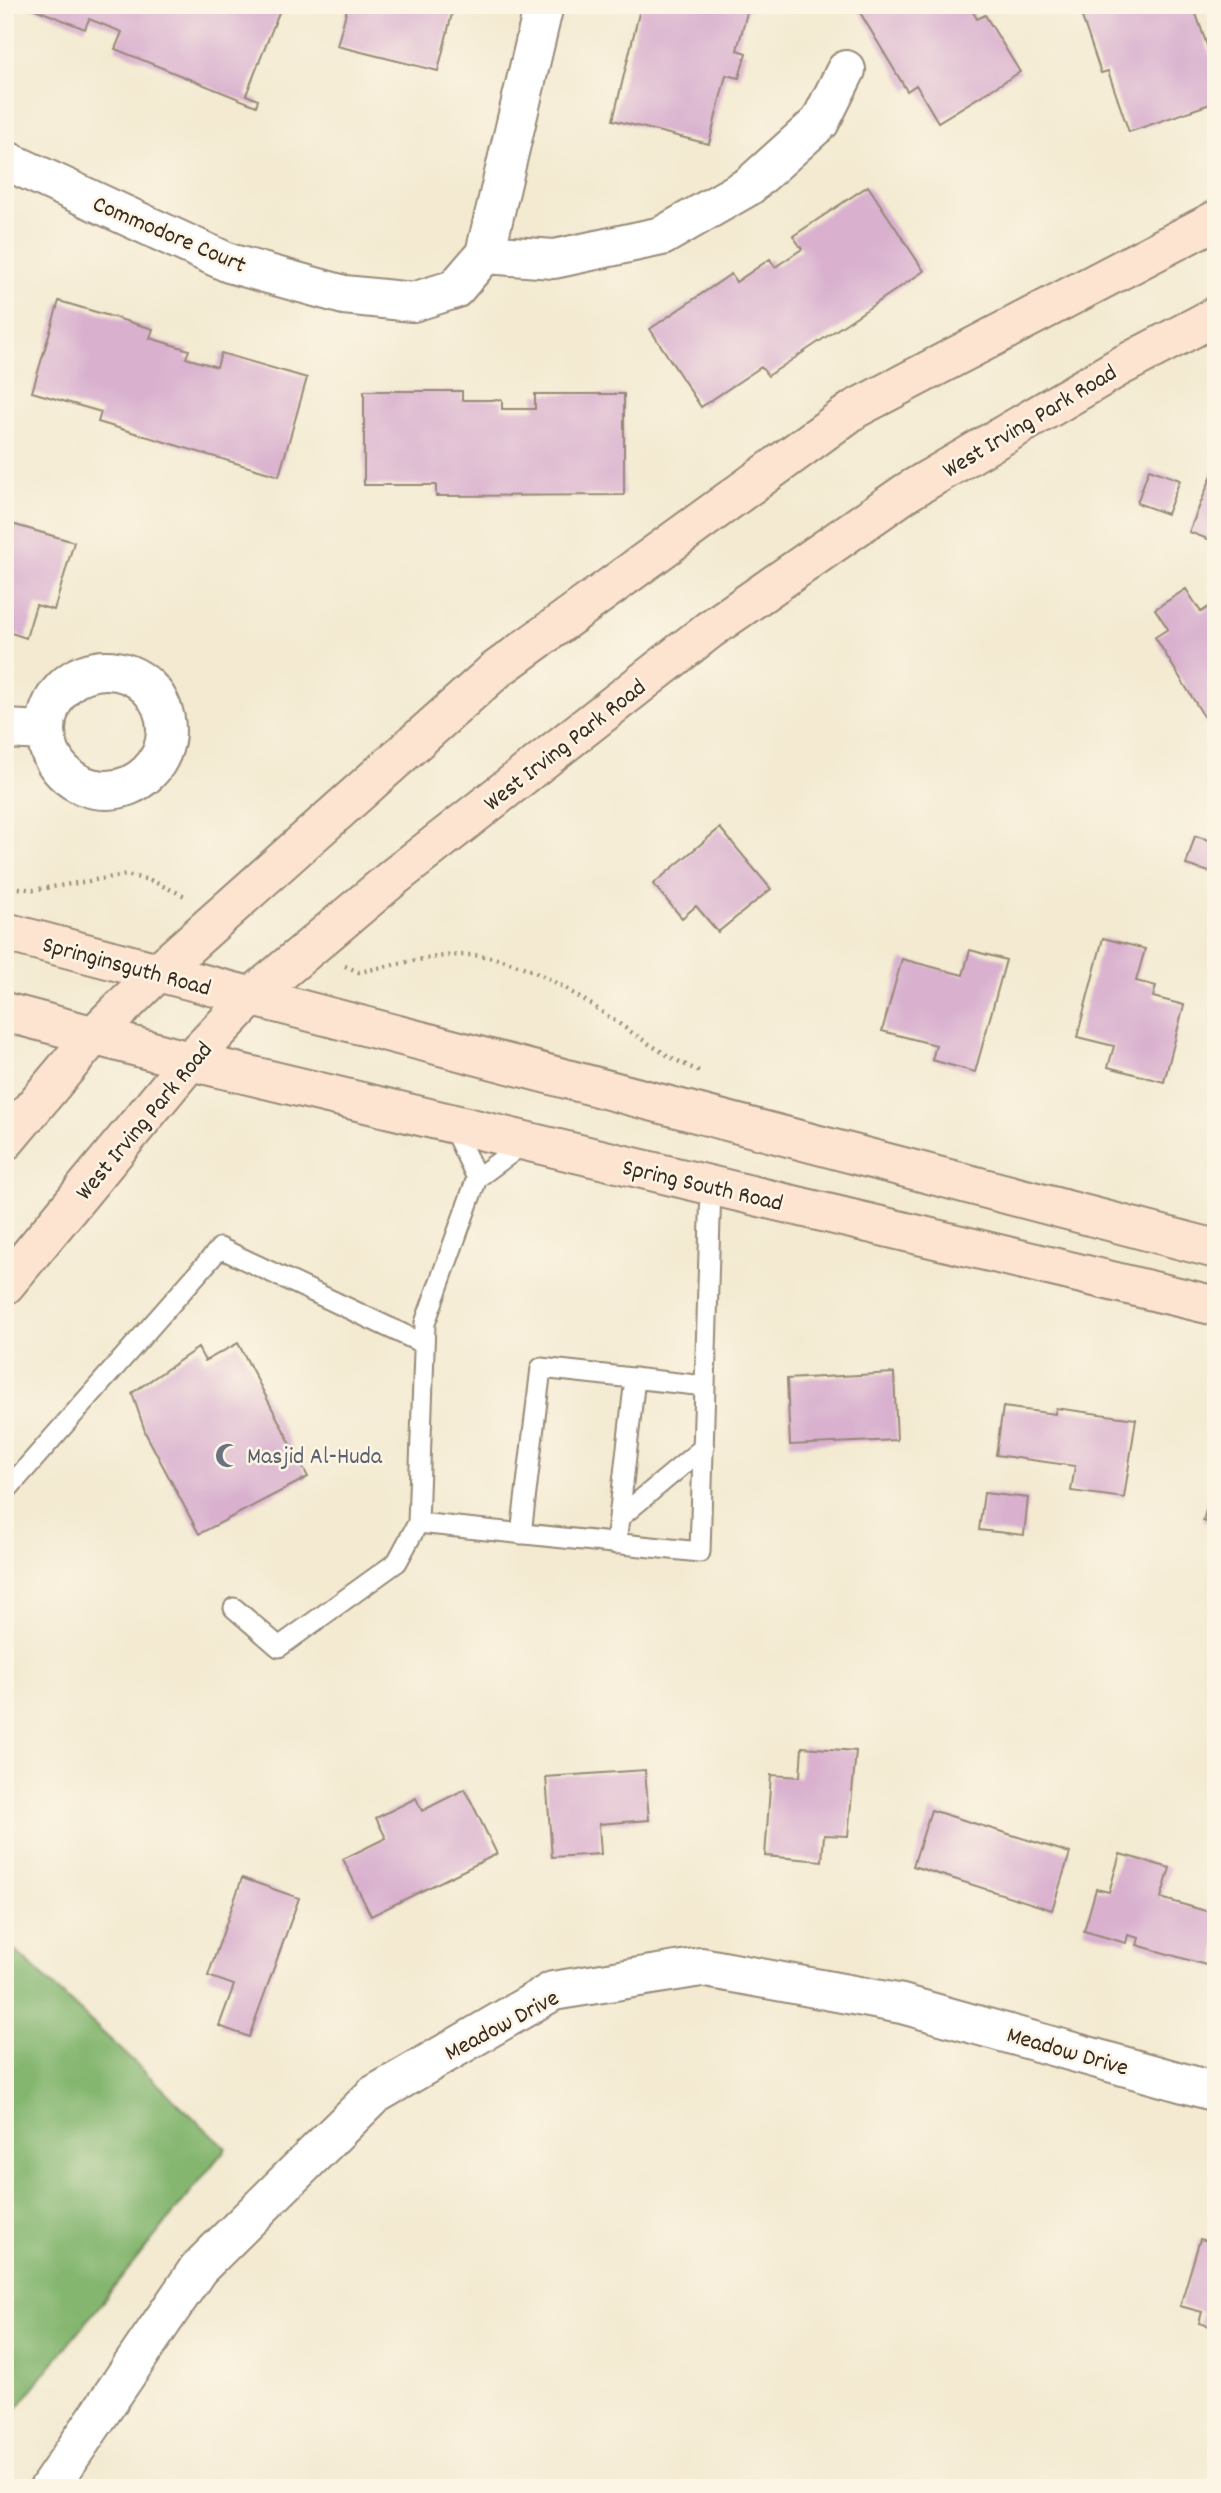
<svg xmlns="http://www.w3.org/2000/svg" width="1221" height="2493" viewBox="0 0 1221 2493" font-family="Dekko,sans-serif">
  <rect width="100%" height="100%" fill="#fcf5e5"/>
  <filter id="ink" filterUnits="userSpaceOnUse"><feTurbulence type="fractalNoise" baseFrequency=".0143" numOctaves="2"/><feDisplacementMap in="SourceGraphic" scale="14" xChannelSelector="R" yChannelSelector="G"/><feConvolveMatrix kernelMatrix="1 2 1 2 8 2 1 2 1" color-interpolation-filters="sRGB"/></filter>
  <filter id="wash" filterUnits="userSpaceOnUse"><feTurbulence type="fractalNoise" baseFrequency=".00686" numOctaves="4" result="noise"/><feDisplacementMap in="SourceGraphic" scale="28" xChannelSelector="R" yChannelSelector="G"/><feGaussianBlur stdDeviation="1.57" result="paint"/><feColorMatrix in="noise" values="0 0 0 0 0 0 0 0 0 0 0 0 0 0 0 0 0 1.4 0 .05"/><feComposite in="paint" operator="in"/></filter>
  <g filter="url(#wash)">
    <rect width="100%" height="100%" fill="#f3ead1"/>
    <path fill="#84b670" stroke="#607047" stroke-width="2" d="M5,1941L226,2148L5,2423Z"/>
    <g id="blocks">
      <path fill="#d9b1cf" d="M25,5H282L246,95L258,100L256,106L115,49L122,32L89,19L85,29Z
        M348,5H454L438,71L337,46Z
        M641,5H749L737,50L746,53L739,78L726,75L709,144L613,120Z
        M864,5H969L977,19L985,15L1020,72L938,122L916,85L907,91L858,9Z
        M1078,5H1174L1175,9L1193,5L1216,72V102L1129,132L1108,71L1101,73Z
        M868,186L924,271L768,376L761,367L701,407L650,329L731,274L736,282L770,259L775,267L802,249L793,236Z
        M59,301L153,329L150,338L189,350L186,358L217,367L221,353L307,378L279,476L98,422L101,412L32,392Z
        M364,391H462V400H502V409H535V394H624V495L436,496V485H364Z
        M1216,465V542L1189,532Z
        M1149,469L1180,480L1167,514L1137,503Z
        M5,522L74,542L54,610L36,605L26,638L5,631Z
        M1186,589L1201,612L1216,602V714L1206,720L1155,637L1168,629L1155,609Z
        M720,828L771,889L718,932L696,906L682,918L653,884Z
        M1195,836L1216,842V874L1186,865Z
        M1103,938L1145,949L1136,981L1156,986L1153,997L1184,1005L1164,1082L1108,1067L1114,1046L1077,1037Z
        M970,950L1006,960L975,1072L932,1060L936,1045L882,1031L902,959L963,975Z
        M238,1343L308,1477L199,1534L146,1434L132,1393L198,1348L205,1361Z
        M894,1373L897,1440L790,1445L787,1379Z
        M1003,1407L1055,1414L1056,1408L1136,1419L1124,1498L1071,1491L1075,1466L996,1455Z
        M1215,1478H1216V1525L1203,1521Z
        M984,1493L1028,1498L1024,1535L979,1530Z
        M802,1747L856,1751L848,1836L824,1835L822,1861L765,1856L771,1775L800,1777Z
        M645,1770L649,1820L599,1824L601,1854L552,1857L546,1777Z
        M465,1789L497,1854L371,1916L343,1859L386,1838L376,1818L416,1798L422,1811Z
        M931,1810L1070,1853L1052,1910L913,1866Z
        M1120,1854L1170,1868L1161,1898L1216,1914V1968L1137,1945L1139,1938L1128,1935L1126,1943L1084,1931L1096,1889L1109,1892Z
        M242,1878L299,1898L249,2037L219,2026L234,1985L208,1976Z
        M1200,2239L1216,2243V2328L1199,2323L1202,2312L1180,2306Z"/>
    </g>
  </g>
  <g filter="url(#ink)">
    <use href="#blocks" fill-opacity="0" stroke="#978a78" stroke-width="2"/>
    <g fill="none" stroke-linecap="round" stroke-linejoin="round">
      <defs>
        <path id="lane" d="M451,1124L477,1178
          M5,1492L220,1248L424,1344
          M619,1518L704,1447
          M418,1523L425,1323L477,1178L526,1142
          M521,1534L541,1368L705,1386
          M616,1544L635,1378
          M234,1608L279,1647L397,1562L418,1523L700,1552L711,1186"/>
        <path id="street" d="M5,160L229,263L344,295L413,302L455,289L485,254L544,5
          M485,254L554,259L662,236L749,186L820,122L846,70
          M46 730a60 60 0 1 1 120 0a60 60 0 1 1-120 0Z
          M5,729L45,731
          M49,2488L198,2269L374,2095L553,1991L701,1967L902,2004L1216,2092"/>
        <path id="secondary" d="M5,932L1216,1249
          M5,1012L190,1061L1216,1306
          M5,1141L93,1036L157,973L496,670L855,409L1216,220
          M5,1285L190,1061L250,998L394,877L709,630L907,492L1119,367L1216,316"/>
      </defs>
      <use href="#lane" stroke="#978a78" stroke-width="23"/>
      <use href="#street" stroke="#978a78" stroke-width="42"/>
      <use href="#secondary" stroke="#978a78" stroke-width="42"/>
      <path stroke="#978a78" stroke-width="4.5" stroke-dasharray="2 5" stroke-linecap="butt" d="M5,886L34,890L126,875L150,880L187,897
        M345,966L359,972C391,966 427,956 460,955C549,952 620,1038 699,1071"/>
      <use href="#lane" stroke="#fff" stroke-width="19"/>
      <use href="#street" stroke="#fff" stroke-width="38"/>
      <use href="#secondary" stroke="#fde4d1" stroke-width="38"/>
    </g>
  </g>
  <defs>
    <symbol id="mosque-bare" viewBox="-9 -9 18 18"><path d="M3.5-4.9A6 6 0 1 0 3.5 4.9A5 5 0 1 1 3.5-4.9Z" fill="#6b7280" stroke="#fcf5e5" stroke-width="2.5" paint-order="stroke"/></symbol>
  </defs>
  <g fill-rule="evenodd">
    <use href="#mosque-bare" x="210" y="1438" width="35" height="35"/>
  </g>
  <g text-anchor="middle" stroke-width="5" stroke-linejoin="round" paint-order="stroke">
    <g font-size="24" fill="#3b2a1e" stroke="#fcf5e5">
      <text transform="translate(170 233) rotate(23)" y="8">Commodore Court</text>
      <text transform="translate(1029 420) rotate(-31)" y="8">West Irving Park Road</text>
      <text transform="translate(564 744) rotate(-38)" y="8">West Irving Park Road</text>
      <text transform="translate(127 965) rotate(15)" y="8">Springinsguth Road</text>
      <text transform="translate(143 1120) rotate(-50)" y="8">West Irving Park Road</text>
      <text transform="translate(703 1184) rotate(13)" y="8">Spring South Road</text>
      <text transform="translate(501 2024) rotate(-28)" y="8">Meadow Drive</text>
      <text transform="translate(1068 2050) rotate(16)" y="8">Meadow Drive</text>
    </g>
    <g font-size="24" fill="#5b616d" stroke="#fcf5e5" text-anchor="start">
      <text x="247" y="1463">Masjid Al-Huda</text>
    </g>
  </g>
  <rect width="1221" height="2493" fill="none" stroke="#fcf5e5" stroke-width="28"/>
</svg>
